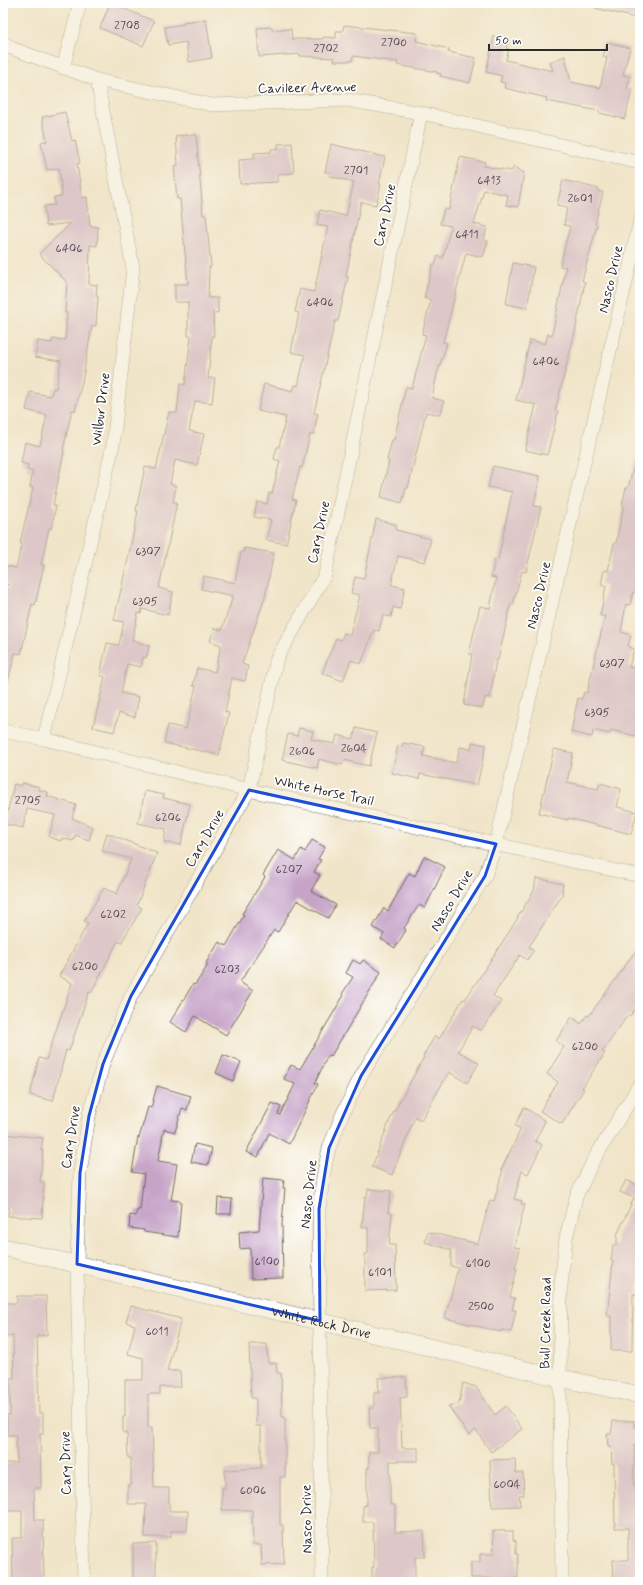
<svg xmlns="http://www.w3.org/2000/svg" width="643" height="1585" viewBox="0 0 643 1585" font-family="Mynerve,sans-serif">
  <rect width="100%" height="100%" fill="#fff"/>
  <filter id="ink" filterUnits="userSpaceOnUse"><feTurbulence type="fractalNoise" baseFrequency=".025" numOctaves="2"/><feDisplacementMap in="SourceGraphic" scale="8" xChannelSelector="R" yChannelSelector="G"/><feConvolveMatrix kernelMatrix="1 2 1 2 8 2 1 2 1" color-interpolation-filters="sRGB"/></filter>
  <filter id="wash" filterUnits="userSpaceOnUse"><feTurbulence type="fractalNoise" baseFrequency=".012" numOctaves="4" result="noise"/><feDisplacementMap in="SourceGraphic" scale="16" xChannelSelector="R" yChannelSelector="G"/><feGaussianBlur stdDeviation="0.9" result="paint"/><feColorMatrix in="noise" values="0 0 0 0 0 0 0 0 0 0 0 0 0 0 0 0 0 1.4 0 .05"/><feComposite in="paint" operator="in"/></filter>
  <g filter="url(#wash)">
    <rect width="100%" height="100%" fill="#f1e5c9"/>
    <g id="blocks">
      <path fill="#c6a3c7" d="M110,3L154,21L143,46L100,28Z
        M595,3H640V19L595,8Z
        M206,19L212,58L189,62L186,42L168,45L165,27L184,24L183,22Z
        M344,25L417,33L416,41L449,49L448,52L476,58L470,83L440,76L441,74L436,73L437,72L397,65L398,62L353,56L352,61H334L335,58L300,56V54L259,57L257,28L272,27V30L291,29L292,39H323L324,37L336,38V31H343Z
        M494,36L508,40L506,48L509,49L506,60L553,71L550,62L565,56L571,82L600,88L607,58L603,57L607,42L630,48L623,75L630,77L627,89L632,90L625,119L599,113V111L546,101L547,98L504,88L505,83L500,82L502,76L486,72Z
        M65,112L72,141L75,140L80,163L77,164L82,198L87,197L90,226L98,227L97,246L90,245L89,284L97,285L96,296H98L96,326H92L82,382L75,411L72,410L63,450L64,451L53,505L56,506L51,529L49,528L41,565H44L35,605L32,604L21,654L15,653L8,681L3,680V612L9,585L3,583V565L16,568L22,544L20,543L33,488L30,487L33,472L27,470L28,465L21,463L25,442L40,446L47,415L26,410L30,392L51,396L53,388L56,389L61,361L35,357L38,341L52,343L53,339L65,340L67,313H65L67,282L39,254L71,223L46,226L44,206L55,205L54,197L62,196L59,168L47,170L41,142L47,141L42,117Z
        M196,134L203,215H206L211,267H209L208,298H218V313L213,312L214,336H212L208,378H215L212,403L195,401L189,431L204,434L197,465L175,460L170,484L176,486L173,502H177L159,588L173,592L168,615L142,609L141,614L138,613L132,640L149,646L146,658L143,657L141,667L127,664L121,693L139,697L135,717L119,713L114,732L93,727L105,677L100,675L107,643L119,645L124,622L114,620L126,568L138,511H136L145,467L156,469L169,412L177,413L180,384L185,385L191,336H188V302H175V284H188L180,199H177L174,166L178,165L176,136Z
        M292,143L294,173L277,174V182L240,184L239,160L254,159V153L271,152V149H278V144Z
        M331,144L385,157L379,184H381L376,205L361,202L346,276L348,277L338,321H335L314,413L318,414L313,435L310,434L302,468L300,467L292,499L296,500L286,544L266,540L271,520L254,517L257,502L267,504L269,493L272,494L280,461L274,459L277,447H279L286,417L258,411L264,384L293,391L295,385L298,386L305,355L291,352L299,313L295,312L300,289L314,292L328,227L317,225L320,210L346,216L354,182L329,176L330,172H325Z
        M460,157L485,162L484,166L511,171L514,167L524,173L518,207L506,205L508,195L484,190L474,224L487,227L484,240L488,241L483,257L466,253L443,342L447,343L437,374L432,398L444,401L441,415L426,412L408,488H406L402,503L381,497L389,461L387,460L392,440H394L406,387L412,388L426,335L422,334L431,300L424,298L433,264L435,265L438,256L443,258L451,226L440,224L444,209L449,210Z
        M563,180L599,189L598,191L603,192L595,224L597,225L582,281L585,282L575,332L559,395L555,411L558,412L547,455L525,450L536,405L516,400L530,340L545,344L548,334L552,335L566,267L560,266L570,226L564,225L567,207L557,205Z
        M513,263L534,267L527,308L506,304Z
        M635,461H640V584L638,593L633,592L630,605L626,604L621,632L631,635L628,647L634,649L629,667L640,669V737L611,730L610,734L593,730L592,737L571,732L578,698L582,699L584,692L587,693L605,616H600L606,586L601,585L604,570L608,571L614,543H616L624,505H622L626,488H628Z
        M493,466L540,476L534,506L541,507L526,572L522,571L513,604L511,603L498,660H496L490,698L485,697L483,708L464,705L472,654H469L480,606L490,608L496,578L491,577L495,559L498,560L512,492L488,487Z
        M376,519L397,525L396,530L431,539L425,562L398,556L391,585L405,588L400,609L393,607L391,617L383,615L379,631L374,630L361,664L351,660L343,681L322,673L336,638L341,640L344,633L350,635L360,595L351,593L355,577L364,579Z
        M244,548L274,553L265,597L242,664L248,666L245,681L232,678L225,712L229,713L219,755L164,743L168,725L186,729L196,686H193L197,668L215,672L221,645L210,641L214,628L222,630L233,596L201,589L204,576L235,583L241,552H244Z
        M299,728L313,731L311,739L335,744L337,735L353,739L356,728L377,733L369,766L344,760L342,765L319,759L317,768L282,760L288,734L297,736Z
        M472,742L486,745L477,785L420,774L419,779L392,773L398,746L402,747L403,743L425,747L423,756L456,763L460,747L471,749Z
        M554,749L573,753L567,782L598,789L600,783L621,789L617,807L637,812L631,834L568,818V820L539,813Z
        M22,783L40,787L39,790L48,792L47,796L76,805L72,818L93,827L89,840L75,835L73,841L62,838L61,841L49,837L55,815L27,809L23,828L5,824L14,784L21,786Z
        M145,791L164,795L163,798L190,804L181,845L164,842L166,829L138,823Z
        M107,833L157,853L137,905L142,908L121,943L118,941L91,993L89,992L69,1051L66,1050L53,1101L30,1095L39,1058L46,1060L72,983L59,976L88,923L84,921L104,888L117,894L131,859L102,851Z
        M312,840L325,847L318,859L321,860L314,872L320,875L311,891L336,905L328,918L297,900L278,932L274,930L240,982L253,991L226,1035L195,1016L186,1032L170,1022L193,984L195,985L208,965L206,963L219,942L226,946L244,915L242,914L265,877L263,875L278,850L295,860L301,849L305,852Z
        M424,856L445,867L425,908L419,905L404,928L406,930L395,948L381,939L384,934L373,927L384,908L388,911L409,873L415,876Z
        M536,878L563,884L562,895L529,947L534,950L527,960L520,955L493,996L501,1001L481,1031L473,1026L458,1051L479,1063L467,1083L449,1072L421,1120L415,1117L392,1175L372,1167L391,1117L424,1057L423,1056L435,1036L439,1039L463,999L465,1000L518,918H517L534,891Z
        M640,945V1002L630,1016L628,1015L602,1052L605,1053L582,1088L584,1089L562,1124L540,1111L558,1082L547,1074L564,1047L556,1041L572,1017L581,1024L587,1015L589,1016Z
        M353,960L360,964L363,960L381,972L331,1056L328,1055L315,1083L318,1084L289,1144L269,1133L258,1157L246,1152L272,1103L281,1107L278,1114L280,1115L295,1084L284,1079L291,1065L300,1069L344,995L342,994L353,977L346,973Z
        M223,1055L241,1062L233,1081L216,1073Z
        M157,1086L191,1096L187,1110L182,1108L175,1132L164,1129L158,1161L177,1164L171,1200L181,1201L178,1237L144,1232V1230L129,1228L130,1215L136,1216L137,1210H140L144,1174L132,1172L138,1137L139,1138L148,1107L151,1108Z
        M524,1107L545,1121L535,1141L542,1145L528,1174L522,1171L514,1199L522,1201L521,1204H525L514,1247L520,1248L515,1269H517L510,1297L515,1298L512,1310H516L511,1332L501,1330V1332L445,1318L458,1268L451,1266V1250L425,1242L428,1232L478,1244L490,1200L494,1201L503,1170H501L521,1129L515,1126Z
        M3,1134L43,1138L41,1151H43L40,1182H44L42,1218L8,1216L9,1207H3Z
        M195,1144L212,1148L208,1165L191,1162Z
        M263,1178L284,1180L283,1188H285L282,1224L283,1278L251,1279L250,1248L240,1249L239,1232L259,1230Z
        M626,1180L639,1186L640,1185V1273L637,1295L633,1294L632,1351H611V1316H607L613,1262L611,1261L613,1245H617V1235L634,1198L620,1192Z
        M368,1189L391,1191L388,1212L392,1213L389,1245H395L396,1290L365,1291V1254H368V1228L362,1227L365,1197H367Z
        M218,1198L232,1199L231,1214H217Z
        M17,1296H46L47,1335L37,1336L39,1413H43V1434H40L41,1488H34L35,1520H43L44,1582H13L12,1538H22V1511H5L4,1463H17L16,1435H7V1415H10V1378H14L13,1336H3V1303H17Z
        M131,1306L181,1319L167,1371H180L181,1387H160V1394H148V1427H152L154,1488H169V1511H188L187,1531H171V1537H145L146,1504H128V1485H131V1458H128L127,1432L123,1433V1417H125V1380H143V1358L128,1354L135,1325L126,1322Z
        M249,1344H267L268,1363H276L277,1373H281L282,1417H285V1477H280V1525H283L284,1564L262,1565L261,1545H253L252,1510H222V1488H225V1470L261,1468V1426H256V1398H251Z
        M406,1377L407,1397L400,1398L402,1448H418V1461H390V1505H395V1532L424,1531L425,1557H415V1582H372V1567H374L373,1522H363V1506L367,1505V1468H369V1452H378V1428H370L369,1408H374V1393H379L378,1378Z
        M463,1383L476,1387L495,1415L506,1406L522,1429L491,1452L476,1430L469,1435L448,1406L459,1404Z
        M613,1421H634V1427H640V1445H634V1486H640V1582H614L613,1560H628V1528H615L614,1463L612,1464L611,1447H608L607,1434H611Z
        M515,1459L516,1473H523L524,1495H519L520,1506L492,1507L490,1460Z
        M493,1531H513V1540L516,1541V1554H518V1578H471V1562H480V1554H494Z
        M156,1543V1582H133V1544Z"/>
    </g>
  </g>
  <g filter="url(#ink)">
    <use href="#blocks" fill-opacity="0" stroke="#706c62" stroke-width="1"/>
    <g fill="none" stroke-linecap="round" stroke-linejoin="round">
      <defs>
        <path id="minor" d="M3,42L11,48L97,80L212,105L347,100L421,113L640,163
          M63,68L80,3
          M3,731L44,739L249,790L640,876
          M44,739L113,445L133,268L97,80
          M84,1582L77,1264L80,1173L89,1116L103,1064L131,996L249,790L277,658L325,575L421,113
          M322,1582L319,1209L323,1177L329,1148L343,1113L361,1076L485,876L496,844L640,221
          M562,1582L560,1378L561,1285L566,1238L576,1197L593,1161L640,1084"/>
        <g id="tertiary">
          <path id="s1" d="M3,1247L560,1378L640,1395"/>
        </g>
      </defs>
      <use href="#minor" stroke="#706c62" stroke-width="14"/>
      <use href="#tertiary" stroke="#706c62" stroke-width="18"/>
      <use href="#minor" stroke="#fff" stroke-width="13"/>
      <use href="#tertiary" stroke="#fff" stroke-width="17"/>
    </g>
  </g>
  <path d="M0 0H643V1585H0ZM249,790L496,844L485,876L361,1076L329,1148L319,1209L320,1321L77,1264L80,1173L89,1116L103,1064L131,996Z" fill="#f1e5c9" fill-opacity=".55" fill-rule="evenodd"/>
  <path fill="none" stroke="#1d4ed8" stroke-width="3" stroke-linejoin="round" d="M249,790L496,844L485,876L361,1076L329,1148L319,1209L320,1321L77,1264L80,1173L89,1116L103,1064L131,996Z"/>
  <g text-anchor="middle" stroke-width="3.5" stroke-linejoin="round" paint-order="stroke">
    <g font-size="12" fill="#524952">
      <text x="127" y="29">2708</text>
      <text x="394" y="46">2700</text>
      <text x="326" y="52">2702</text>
      <text x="356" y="174">2701</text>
      <text x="489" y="184">6413</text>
      <text x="580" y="202">2601</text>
      <text x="467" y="238">6411</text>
      <text x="69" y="252">6406</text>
      <text x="320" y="306">6406</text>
      <text x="546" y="365">6406</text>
      <text x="148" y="555">6307</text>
      <text x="145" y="605">6305</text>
      <text x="612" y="667">6307</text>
      <text x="597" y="716">6305</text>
      <text x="354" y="752">2604</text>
      <text x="302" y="755">2606</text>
      <text x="28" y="804">2705</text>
      <text x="168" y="821">6206</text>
      <text x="289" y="873">6207</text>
      <text x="113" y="918">6202</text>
      <text x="85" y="970">6200</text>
      <text x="227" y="973">6203</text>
      <text x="585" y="1050">6200</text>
      <text x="267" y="1265">6100</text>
      <text x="478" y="1267">6100</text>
      <text x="380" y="1276">6101</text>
      <text x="481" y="1310">2500</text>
      <text x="157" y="1335">6011</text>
      <text x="507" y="1488">6004</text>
      <text x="253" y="1494">6006</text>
    </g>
    <g font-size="14" fill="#2b2b2b" stroke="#fff">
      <text transform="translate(307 87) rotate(-1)" y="5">Cavileer Avenue</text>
      <text transform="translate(384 215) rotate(-78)" y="5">Cary Drive</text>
      <text transform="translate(610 279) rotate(-77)" y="5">Nasco Drive</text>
      <text transform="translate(100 409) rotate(-83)" y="5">Wilbur Drive</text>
      <text transform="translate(318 532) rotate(-78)" y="5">Cary Drive</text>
      <text transform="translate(538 595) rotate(-77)" y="5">Nasco Drive</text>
      <text transform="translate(324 790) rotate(12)" y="5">White Horse Trail</text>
      <text transform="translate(204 838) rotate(-60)" y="5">Cary Drive</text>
      <text transform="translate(451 900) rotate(-59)" y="5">Nasco Drive</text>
      <text transform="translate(70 1137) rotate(-81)" y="5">Cary Drive</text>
      <text transform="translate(308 1194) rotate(-84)" y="5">Nasco Drive</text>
      <text dy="5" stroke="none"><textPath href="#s1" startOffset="327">White Rock Drive</textPath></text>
      <text transform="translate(545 1323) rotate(-89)" y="5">Bull Creek Road</text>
      <text transform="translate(65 1463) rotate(-91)" y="5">Cary Drive</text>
      <text transform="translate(306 1519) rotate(-91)" y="5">Nasco Drive</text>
    </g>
  </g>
  <rect width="643" height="1585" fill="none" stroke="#fff" stroke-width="16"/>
  <path d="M489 44v6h118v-6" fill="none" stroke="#2b2b2b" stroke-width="2"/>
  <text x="495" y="44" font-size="12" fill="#2b2b2b" stroke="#ffffff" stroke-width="3" paint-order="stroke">50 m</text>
</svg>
